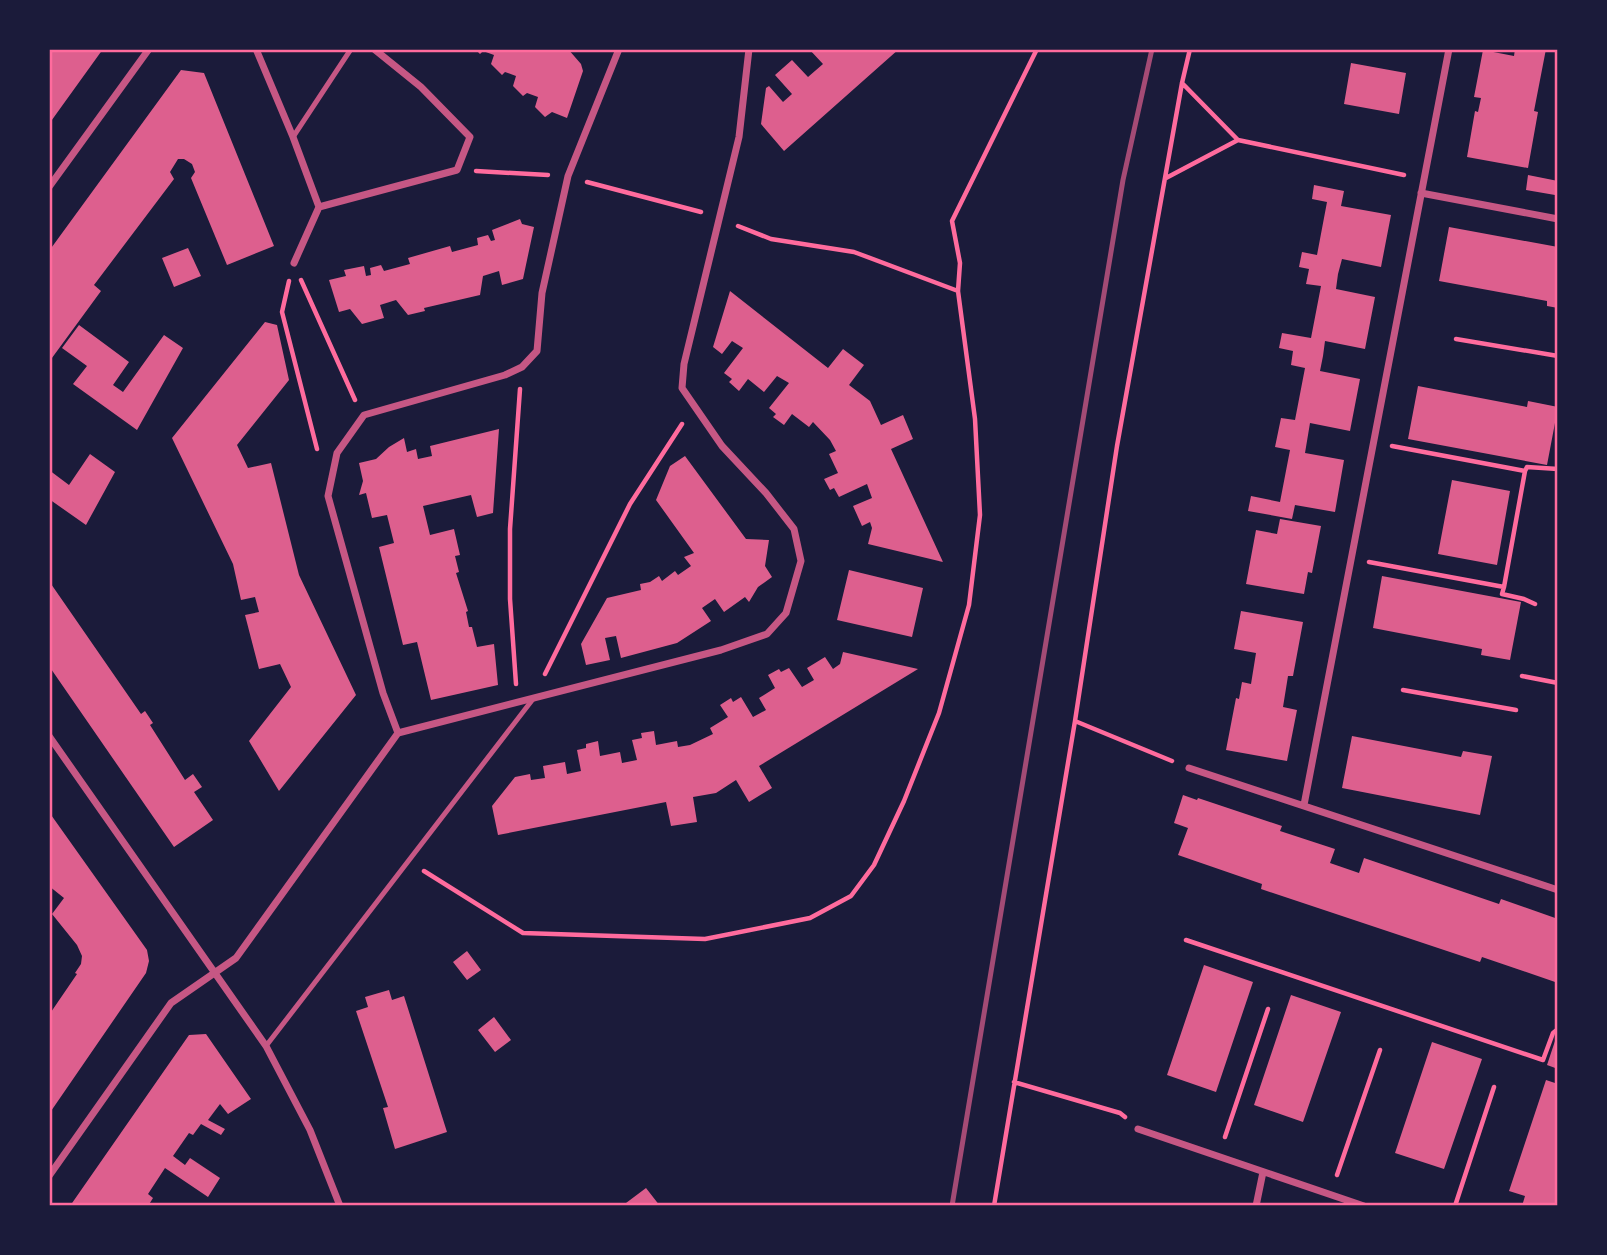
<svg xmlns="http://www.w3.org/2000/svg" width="1607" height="1255" viewBox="0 0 1607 1255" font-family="'Work Sans',sans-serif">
  <rect width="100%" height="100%" fill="#1b1b3a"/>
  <path fill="#dd5f8e" d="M49,49H103L49,124Z
    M475,49H563L565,52L568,49L581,64L583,71L567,118L552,112L545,117L535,107L538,97L527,93L523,96L513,86L516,76L505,72L502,75L491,64L494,55L483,51L480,54Z
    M809,49H899L784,151L761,124L766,88L769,86L783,102L792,94L775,75L792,60L808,77L823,64Z
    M1515,49H1546L1534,111L1538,112L1528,168L1467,157L1475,111L1478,112L1481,98L1474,97L1483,50L1514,56Z
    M1351,63L1406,73L1399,114L1344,104Z
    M181,70L204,73L274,246L227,265L191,178L195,172L192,164L184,159H178L170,172L174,179L94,285L101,291L49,362V251Z
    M1528,175L1558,181L1555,195L1526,190Z
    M1314,185L1344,191L1341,206L1391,215L1381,267L1342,259L1338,274L1336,289L1375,297L1365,349L1325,341L1323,356L1320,371L1360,379L1350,431L1310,423L1305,453L1344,460L1335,512L1295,505L1292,519L1248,511L1251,496L1280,502L1290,450L1275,447L1281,418L1295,420L1305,368L1291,365L1293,351L1279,348L1282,333L1311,338L1321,286L1306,284L1309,269L1299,267L1302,252L1317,255L1327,202L1312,199Z
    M520,219L522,224L534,227L523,279L502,285L499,271L483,276L480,295L424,308L425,311L408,315L396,300L380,305L384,318L362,324L350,309L339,312L329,280L346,276L344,270L364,266L366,276L371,275L370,268L381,265L384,271L410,264L408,258L450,246L452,252L478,245L477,238L488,235L491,241L495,240L492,230Z
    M1449,227L1558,247V308L1547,306V301L1439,281Z
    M188,248L201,276L174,287L162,258Z
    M730,291L828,368L843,349L864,365L849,385L870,401L881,425L903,415L913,439L891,449L943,562L868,544L872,528L870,522L862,526L853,506L872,498L867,484L839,497L834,488L830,490L824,479L838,473L829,454L836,451L830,440L813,422L809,427L792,414L784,425L773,417L776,414L769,408L789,383L777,376L764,392L748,379L739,391L729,382L732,379L724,373L743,348L732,341L722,354L713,347Z
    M265,322L277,325L289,380L237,445L248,468L271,463L299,575L356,695L279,791L249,741L291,687L280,664L259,669L245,615L259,612L255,597L241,600L233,564L172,438Z
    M79,325L129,362L113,385L123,392L164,335L183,348L137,430L73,384L87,366L62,348Z
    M1418,386L1527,407L1528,401L1558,407L1547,465L1408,439Z
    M499,429L493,513L477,517L471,495L423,506L430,535L454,529L460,555L455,556L459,572L456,573L468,611L466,612L469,627H472L477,647L494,644L498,685L431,700L417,642L403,645L379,547L394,543L387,515L372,518L366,493L359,495L363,481L359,463L376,459L389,447L404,438L407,452L416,449L418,459L432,456L430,446Z
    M90,454L115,472L86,525L49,499V470L69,485Z
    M685,456L746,539L769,540L765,566L772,577L758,587L749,602L745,597L724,612L715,599L702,608L711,621L677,643L621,658L616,636L605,638L610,660L586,665L581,644L607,598L641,590L640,584L650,582L659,576L662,581L675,571L678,575L691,566L684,557L694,553L656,500L670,466Z
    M1452,480L1510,491L1497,565L1438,554Z
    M1280,519L1321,526L1312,573L1308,572L1304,594L1246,584L1256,530L1277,534Z
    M849,570L923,588L912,637L837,620Z
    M1382,576L1521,602L1510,660L1481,655L1482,649L1373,628Z
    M49,581L141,714L145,711L153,723L150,725L185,780L193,774L202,787L194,792L213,820L174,847L49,666Z
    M1241,611L1303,622L1293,676H1288L1283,707L1297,710L1287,761L1226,750L1236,698L1239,699L1242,682L1251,684L1256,653L1234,649Z
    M843,652L918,669L759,766L772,788L749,802L736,780L716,793L693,797L697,822L671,826L666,802L498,835L492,806L515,777L530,774L531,780L545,778L543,766L565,762L567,774L581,771L577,750L586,748V744L598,741L600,756L620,752L622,763L637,760L632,740L642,738L641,733L654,731L656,745L677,741L678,747L690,745L713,734L710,728L728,717L720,705L731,698L733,702L741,697L753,717L766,710L759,698L775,688L768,675L779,669L781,672L789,668L802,687L814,680L807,668L825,657L833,669L840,664Z
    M1352,736L1461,757L1463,751L1492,756L1480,815L1342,788Z
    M1183,795L1197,800L1198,798L1282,826L1280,831L1335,849L1330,863L1359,873L1364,858L1499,904L1501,899L1558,919V983L1482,957L1480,962L1261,889L1262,884L1178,855L1188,828L1174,823Z
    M49,812L147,950L149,961L146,973L49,1114V1015L77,974L75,973L81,964L82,956L77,945L52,914L64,898L49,886Z
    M467,951L481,970L467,980L453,962Z
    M1204,965L1253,982L1216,1092L1167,1075Z
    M389,990L392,1000L404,996L447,1132L395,1149L383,1108L388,1107L356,1011L368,1007L365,997Z
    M1291,995L1341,1012L1303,1122L1254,1105Z
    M494,1017L511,1040L495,1052L478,1030Z
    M1558,1032V1069L1547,1065Z
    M206,1034L251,1099L228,1114L220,1104L208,1120L225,1129L221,1135L201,1124L193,1135L189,1133L173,1156L185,1165L190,1158L220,1178L208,1197L165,1168L148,1194L153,1198L148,1206H70L189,1035Z
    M1432,1042L1482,1059L1444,1169L1395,1153Z
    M1546,1080L1558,1084V1206H1522L1525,1196L1509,1191Z
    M646,1188L660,1206H622Z"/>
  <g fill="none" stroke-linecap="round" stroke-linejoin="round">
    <path stroke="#ff6b9d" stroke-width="4.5" d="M1238,140L1404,175
      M476,171L548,175
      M1166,178L1238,140L1182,83
      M587,182L701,212
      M738,226L771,239L854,252L958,291
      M301,280L355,400
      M289,281L282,312L317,449
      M1456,339L1558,356
      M1392,446L1525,471L1527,467L1558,469
      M1369,562L1504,587L1502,594L1524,599L1535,604
      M1504,587L1525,471
      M545,674L630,504L682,424
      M1522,676L1558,683
      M516,684L510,599V529L520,389
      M1403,690L1516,710
      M1075,721L1172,761
      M424,871L523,933L705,939L810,918L851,896L874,865L904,801L939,713L969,605L980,515L975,419L958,291L960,263L952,221L1037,49
      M1186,940L1543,1060L1553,1033L1558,1029
      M1014,1082L1120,1113L1125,1117
      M1225,1137L1268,1009
      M1337,1175L1380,1050
      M994,1206L1075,721L1117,446L1182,83L1190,49
      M1455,1206L1494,1087"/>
    <path stroke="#c65784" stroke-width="5" d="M293,137L351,49
      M266,1046L533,699"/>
    <path stroke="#c65784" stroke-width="7" d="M256,49L293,137L319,207L294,263
      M49,187L149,49
      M1421,193L1558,219
      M319,207L457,170L470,137L421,87L374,49
      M398,733L383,693L328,496L337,453L364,415L505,375L522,367L537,351L542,293L568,176L619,49
      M49,736L266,1046L310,1130L340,1206
      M1189,768L1558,890
      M1304,805L1449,49
      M1138,1129L1364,1206
      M49,1176L171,1003L236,958L398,733L721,650L767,634L786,613L801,561L794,529L766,493L722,446L682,388L684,364L739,137L749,49
      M1256,1206L1263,1172"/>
    <path stroke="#a44b75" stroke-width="5" d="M952,1206L1123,180L1152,49"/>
  </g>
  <rect width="1607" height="1255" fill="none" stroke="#1b1b3a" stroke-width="102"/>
  <rect x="51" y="51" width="1505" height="1153" fill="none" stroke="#ff6b9d" stroke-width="2.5"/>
</svg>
